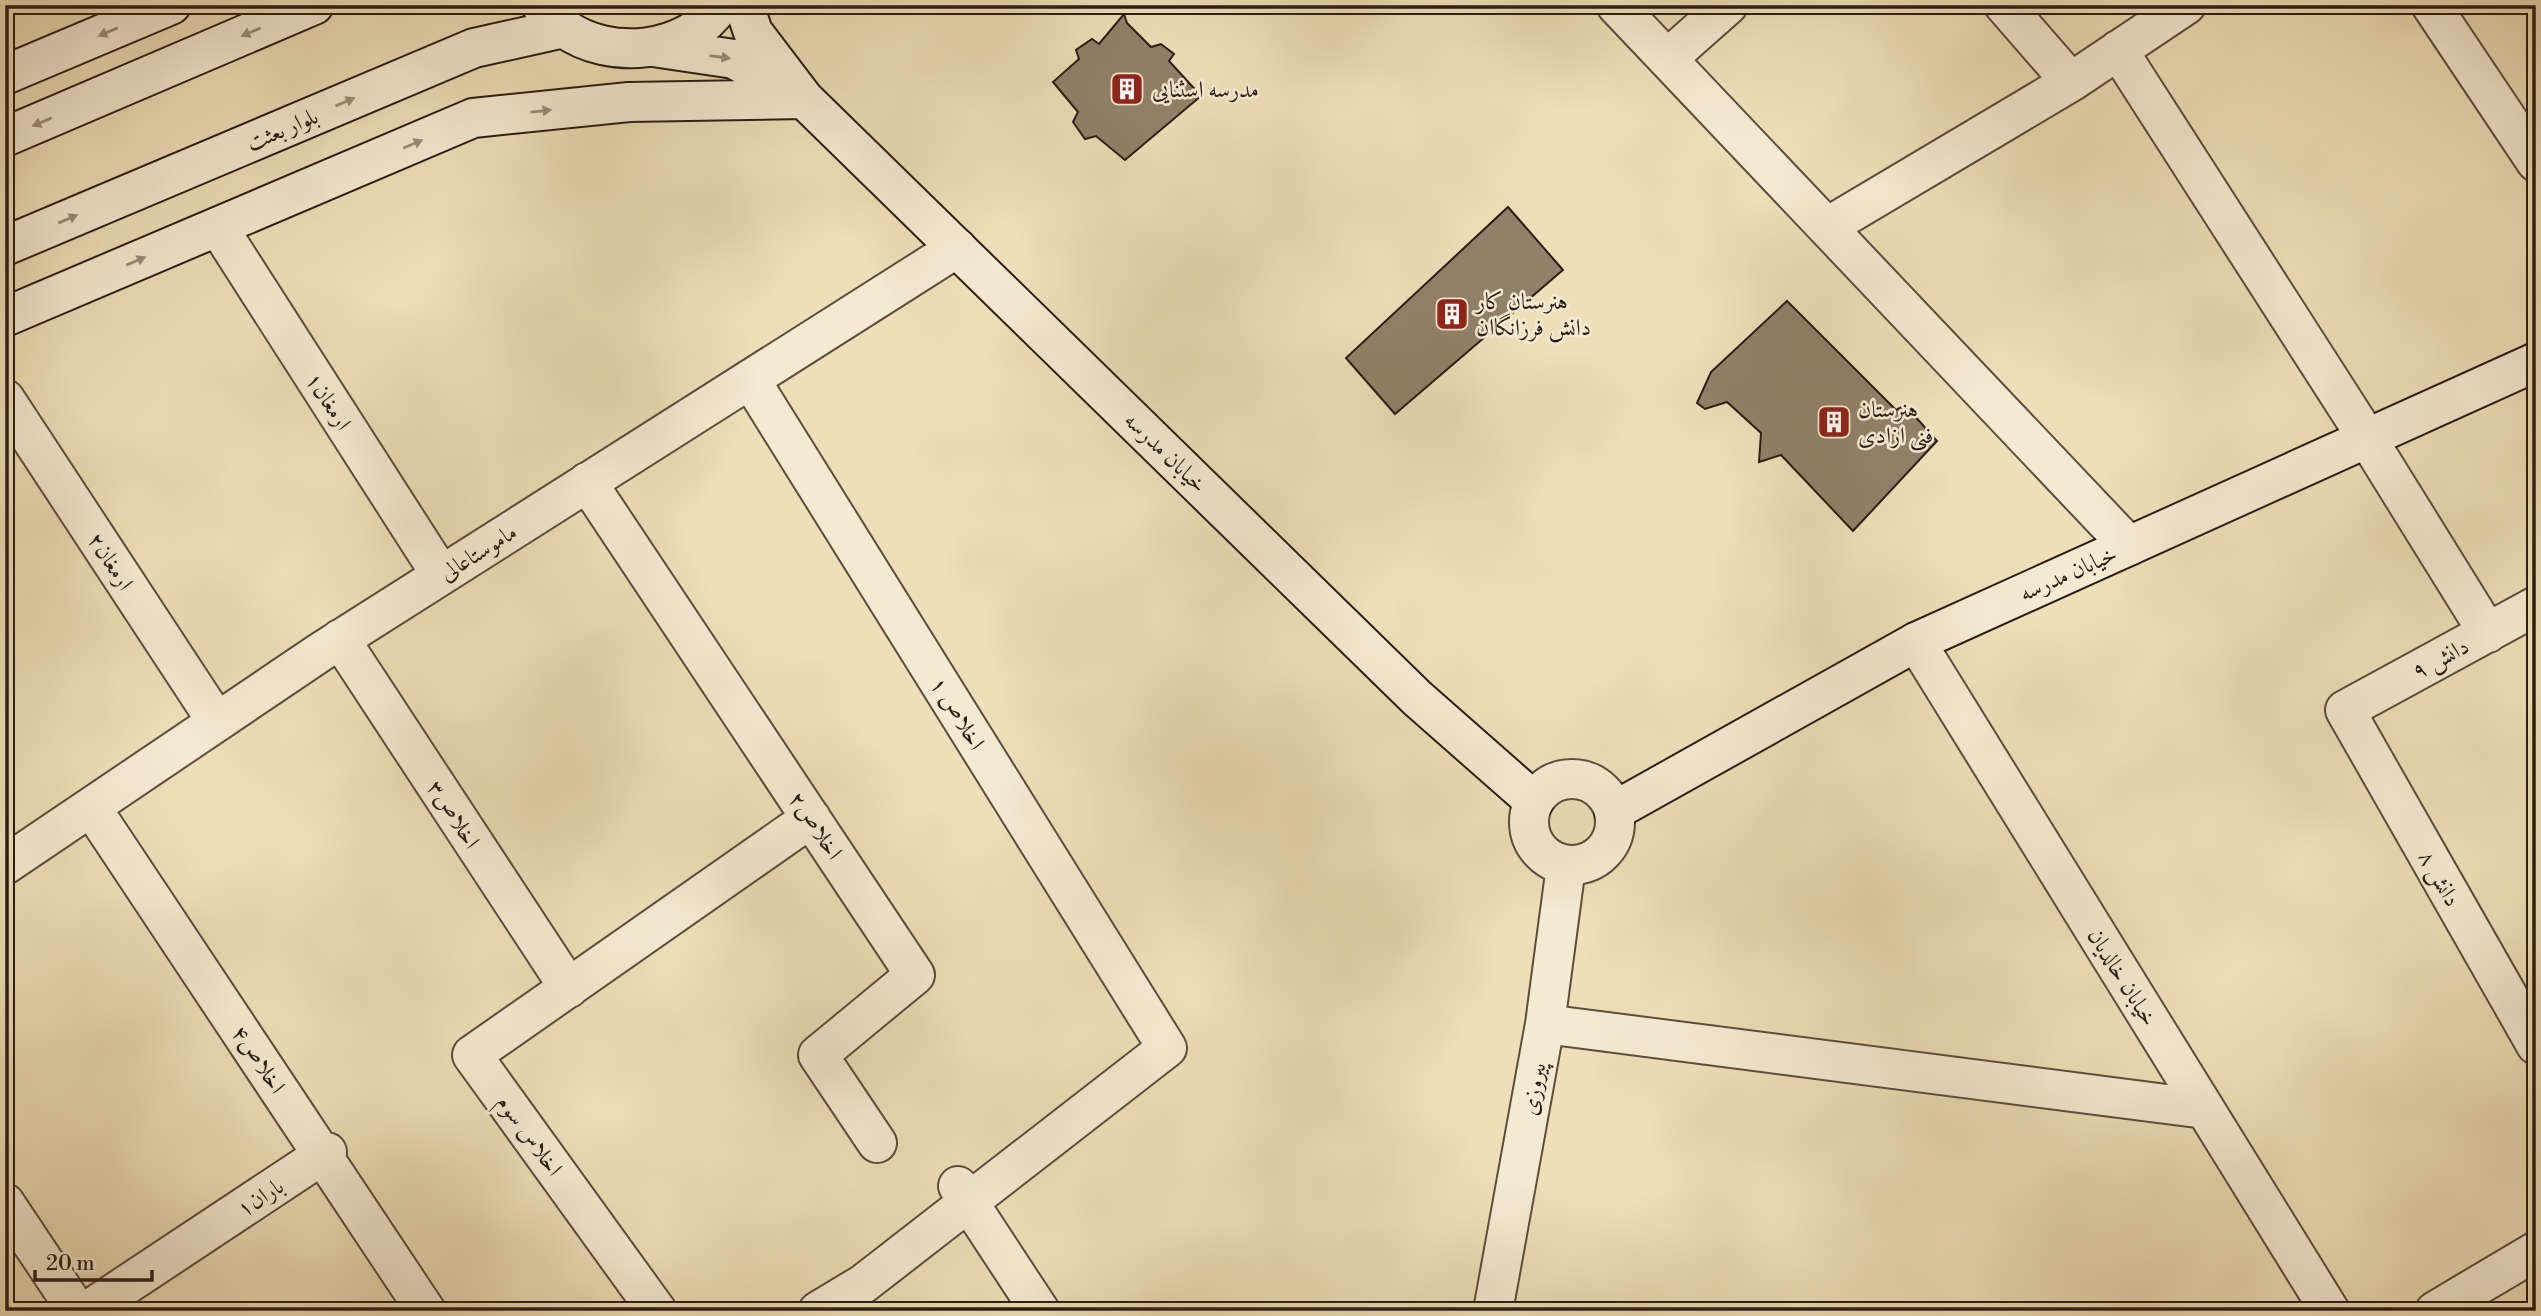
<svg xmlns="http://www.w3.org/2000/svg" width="2541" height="1316" viewBox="0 0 2541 1316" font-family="'Libre Bodoni',Amiri,serif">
  <rect width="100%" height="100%" fill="#eedfb8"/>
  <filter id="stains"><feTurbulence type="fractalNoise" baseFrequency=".00286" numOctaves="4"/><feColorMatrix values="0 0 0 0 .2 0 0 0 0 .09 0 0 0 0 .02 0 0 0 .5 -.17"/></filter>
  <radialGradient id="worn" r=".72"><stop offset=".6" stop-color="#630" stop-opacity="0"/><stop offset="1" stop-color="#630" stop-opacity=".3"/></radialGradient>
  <path fill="#918169" stroke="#2c1c14" stroke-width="2" d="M1124,14L1127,23L1151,47L1161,44L1174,54L1169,61L1201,96L1125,160L1096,136L1085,139L1073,122L1078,112L1053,82L1079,59L1076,50L1092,39L1099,44Z
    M1508,207L1563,270L1395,414L1346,358Z
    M1787,301L1896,410L1905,405L1937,441L1853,531L1781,455L1759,462L1761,433L1727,402L1705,409L1697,403L1711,372Z"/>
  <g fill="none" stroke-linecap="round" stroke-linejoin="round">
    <defs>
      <path id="street" d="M1616,5L2129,546
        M2004,5L2071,82
        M2431,5L2536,162
        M2118,50L2367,438L2488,633
        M1667,59L1728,5
        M218,227L441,575
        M1827,227L2071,82L2186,5
        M750,379L1167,1048L863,1284L818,1311
        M5,399L217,722
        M587,482L915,975L818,1055L877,1143
        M2536,606L2345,710L2536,1045
        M340,639L569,988
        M1916,642L2330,1311
        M1529 822a43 43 0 1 1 86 0a43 43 0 1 1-86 0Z
        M91,807L426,1311
        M5,865L322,651L957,248
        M1545,1024L2205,1109
        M958,1186L1040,1311
        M5,1203L77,1311
        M87,1311L327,1152
        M657,1311L472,1055L811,818
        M1493,1311L1545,1024L1566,866
        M2435,1311L2536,1251"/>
      <path id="secondary" d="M541,5C548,13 556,22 564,28C609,61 688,54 720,5
        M653,47L734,59L804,99L753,32L744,5
        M5,75L171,5
        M5,137L314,5
        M5,246L474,48L564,28
        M5,317L473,118L629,102L804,99L1417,698L1534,801
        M1614,811L1916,642L2536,362"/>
    </defs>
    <use href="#street" stroke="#5c4d3d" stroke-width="42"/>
    <use href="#secondary" stroke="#2c1c14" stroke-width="42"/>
    <use href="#street" stroke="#f4ead1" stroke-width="38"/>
    <use href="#secondary" stroke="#f4ead1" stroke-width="38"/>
  </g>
  <defs><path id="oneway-solid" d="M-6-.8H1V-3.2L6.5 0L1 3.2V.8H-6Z" transform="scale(1.75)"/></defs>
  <g fill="#9a8d7c">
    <use href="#oneway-solid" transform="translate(108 32) rotate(157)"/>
    <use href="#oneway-solid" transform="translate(251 32) rotate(157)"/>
    <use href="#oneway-solid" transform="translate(720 57) rotate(8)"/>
    <use href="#oneway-solid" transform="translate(345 102) rotate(-23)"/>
    <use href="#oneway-solid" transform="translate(541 111) rotate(-6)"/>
    <use href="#oneway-solid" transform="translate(42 122) rotate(157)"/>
    <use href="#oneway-solid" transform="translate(413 144) rotate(-23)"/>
    <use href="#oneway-solid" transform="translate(68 219) rotate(-23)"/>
    <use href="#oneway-solid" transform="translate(136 261) rotate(-23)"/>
  </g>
  <defs>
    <symbol id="building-square" viewBox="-11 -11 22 22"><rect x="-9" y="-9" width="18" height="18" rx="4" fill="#8f2418" stroke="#f4ead1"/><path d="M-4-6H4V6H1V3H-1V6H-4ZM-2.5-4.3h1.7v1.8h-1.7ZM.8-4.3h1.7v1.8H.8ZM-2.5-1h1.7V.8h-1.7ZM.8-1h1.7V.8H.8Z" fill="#fff"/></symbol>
  </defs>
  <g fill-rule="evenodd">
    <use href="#building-square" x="1108" y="70" width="38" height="38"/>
    <use href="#building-square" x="1433" y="295" width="38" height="38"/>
    <use href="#building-square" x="1815" y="403" width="38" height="38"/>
  </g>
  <g text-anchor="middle" stroke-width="5" stroke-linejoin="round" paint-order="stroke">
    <g font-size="23" fill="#2c1c14" stroke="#f4ead1" text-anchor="start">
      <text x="1152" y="97">مدرسه اسثنایی</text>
      <text x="1476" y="309">هنرستان کار<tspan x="1476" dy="26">دانش فرزانگاان</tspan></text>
      <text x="1858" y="417">هنرستان<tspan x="1858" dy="26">فنی ازادی</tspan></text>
    </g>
    <g font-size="23" fill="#2c1c14" stroke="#f4ead1">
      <text transform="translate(282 129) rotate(-23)" y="8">بلوار بعثت</text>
      <text transform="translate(329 401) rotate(57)" y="8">ارمغان۱</text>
      <text transform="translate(1166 452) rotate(44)" y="8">خیابان مدرسه</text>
      <text transform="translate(478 552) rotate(-32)" y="8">ماموستاعالی</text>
      <text transform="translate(111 561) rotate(57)" y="8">ارمغان۲</text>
      <text transform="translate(2068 573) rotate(-24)" y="8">خیابان مدرسه</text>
      <text transform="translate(2440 658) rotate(-28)" y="8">دانش ۹</text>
      <text transform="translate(958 713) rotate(58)" y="8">اخلاص ۱</text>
      <text transform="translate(454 814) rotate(57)" y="8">اخلاص۳</text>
      <text transform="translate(816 825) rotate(56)" y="8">اخلاص۲</text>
      <text transform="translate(2440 878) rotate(60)" y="8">دانش ۸</text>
      <text transform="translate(2123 977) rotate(58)" y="8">خیابان خالدیان</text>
      <text transform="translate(259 1059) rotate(56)" y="8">اخلاص۴</text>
      <text transform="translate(1533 1089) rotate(-80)" y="8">پیروزی</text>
      <text transform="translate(530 1135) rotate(54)" y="8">اخلاس سوم</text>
      <text transform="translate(260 1197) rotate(-33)" y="8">باران۱</text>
    </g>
  </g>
  <rect width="2541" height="1316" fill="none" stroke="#eedfb8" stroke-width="28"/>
  <rect x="7" y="7" width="2527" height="1302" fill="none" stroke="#2c1c14" stroke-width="3.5"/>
  <rect x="14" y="14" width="2513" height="1288" fill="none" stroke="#2c1c14" stroke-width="2"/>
  <path d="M35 1270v10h117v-10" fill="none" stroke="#2c1c14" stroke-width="3.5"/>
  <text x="46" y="1270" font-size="21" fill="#2c1c14" stroke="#f4ead1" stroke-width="5" paint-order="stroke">20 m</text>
  <rect width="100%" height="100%" filter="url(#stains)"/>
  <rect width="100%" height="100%" fill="url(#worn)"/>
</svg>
